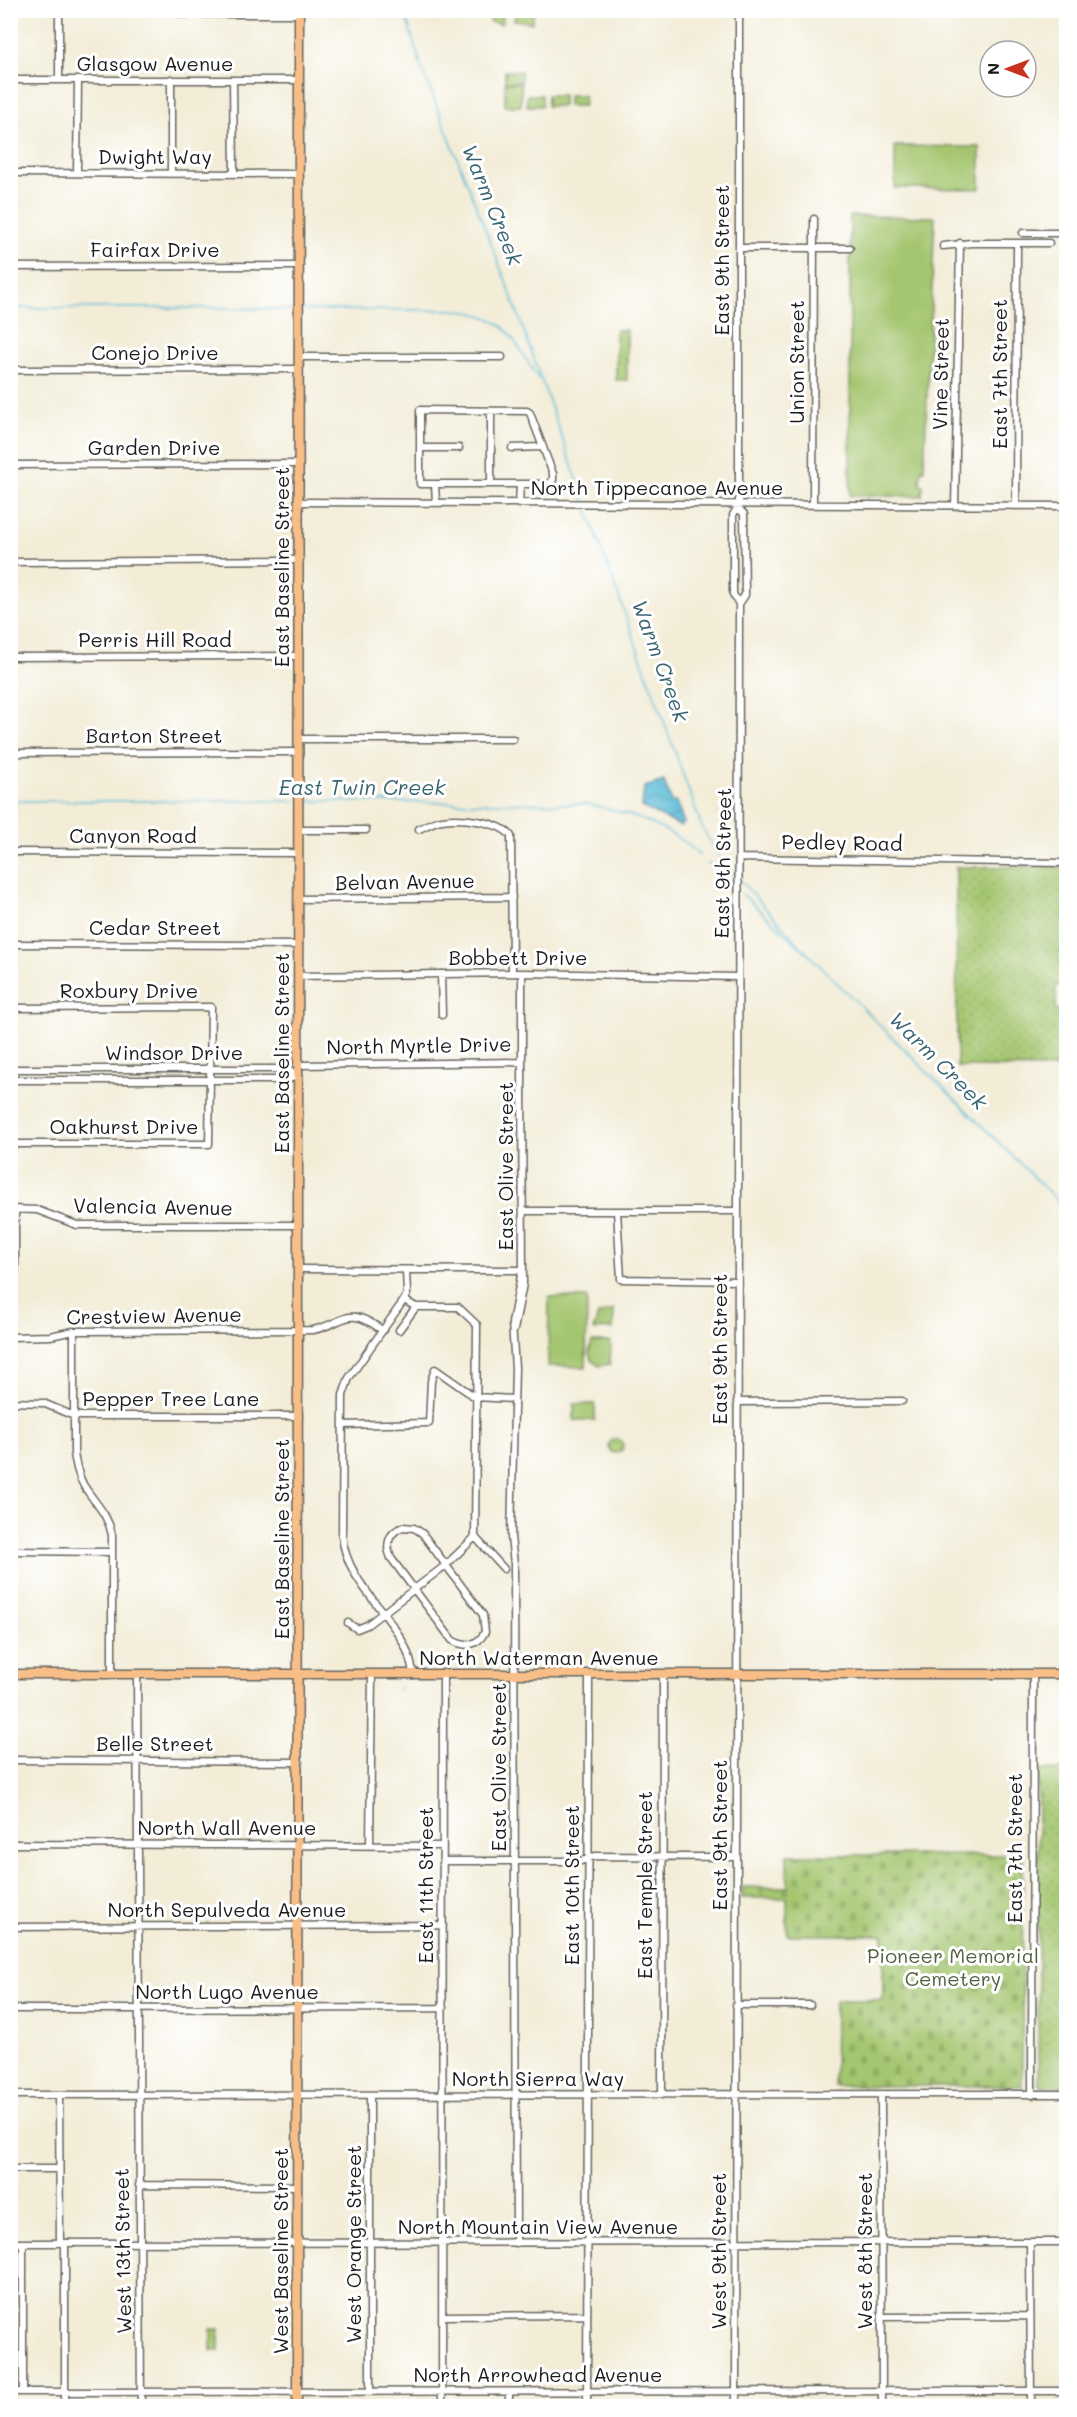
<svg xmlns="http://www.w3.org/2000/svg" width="1077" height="2417" viewBox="0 0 1077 2417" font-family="Mali,sans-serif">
  <defs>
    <pattern id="cemetery-stones" width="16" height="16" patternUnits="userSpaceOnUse" patternTransform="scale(1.5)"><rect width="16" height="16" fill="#a4c66f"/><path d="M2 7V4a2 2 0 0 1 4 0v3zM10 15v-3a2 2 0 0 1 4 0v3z" fill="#8daa60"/></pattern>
    <pattern id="park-dots" width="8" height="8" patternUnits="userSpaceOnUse" patternTransform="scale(1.5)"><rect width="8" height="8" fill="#a4c66f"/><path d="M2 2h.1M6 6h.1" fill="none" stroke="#8daa60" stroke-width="1.8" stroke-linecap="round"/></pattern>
    <pattern id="water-waves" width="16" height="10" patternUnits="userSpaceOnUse" patternTransform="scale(1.5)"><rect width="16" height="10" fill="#57b9d6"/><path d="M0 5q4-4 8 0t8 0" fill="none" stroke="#4b9eb7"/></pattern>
  </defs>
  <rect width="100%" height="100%" fill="#fff"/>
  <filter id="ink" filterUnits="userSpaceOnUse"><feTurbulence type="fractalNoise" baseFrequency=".0167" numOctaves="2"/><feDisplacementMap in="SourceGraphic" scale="12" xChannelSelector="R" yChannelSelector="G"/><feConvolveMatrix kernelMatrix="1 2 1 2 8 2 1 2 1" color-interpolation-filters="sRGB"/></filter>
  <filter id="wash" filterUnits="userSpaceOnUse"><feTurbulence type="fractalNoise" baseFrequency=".008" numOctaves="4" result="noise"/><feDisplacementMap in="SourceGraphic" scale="24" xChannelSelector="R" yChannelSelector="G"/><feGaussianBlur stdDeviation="1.35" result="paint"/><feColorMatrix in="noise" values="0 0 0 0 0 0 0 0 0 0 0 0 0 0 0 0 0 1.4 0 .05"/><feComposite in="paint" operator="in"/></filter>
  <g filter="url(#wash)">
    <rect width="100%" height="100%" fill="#f3edd8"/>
    <path fill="#a4c66f" stroke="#607146" stroke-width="1.5" d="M493,11H504L501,24L490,22Z
      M516,11L534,13L532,23L514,20Z
      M505,71H521V82H505Z
      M505,83H521V106H505Z
      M527,95H542V106H527Z
      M547,95H563V106H547Z
      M568,95H584V106H568Z
      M895,146L980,147V189L895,188Z
      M850,216L935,217L924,470H921L920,485H923L922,496H850Z
      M616,330H627V380H616Z
      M549,1297L587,1298L586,1367L548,1366Z
      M614,1310L613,1329L593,1330L598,1315Z
      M592,1342H611L610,1364L599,1366L591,1360L589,1352Z
      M574,1404H595V1420H574Z"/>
    <path fill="url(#cemetery-stones)" stroke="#607146" stroke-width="1.5" d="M787,1855H1023L1022,2086H834L835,2000H883V1935H787V1898H742V1887H788Z"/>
    <path fill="url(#park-dots)" stroke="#607146" stroke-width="1.5" d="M1066,866V985H1056V1010L1066,1011V1068L957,1067L956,867Z
      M609 1446a7 7 0 1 1 14 0a7 7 0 1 1-14 0Z
      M1038,1770H1066V2086H1042L1038,2082Z
      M211,2329H219V2351H211Z"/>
    <path fill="url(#water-waves)" stroke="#3a6a79" stroke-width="1.5" d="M664,781L672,803L676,802L684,823L680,826L642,807L644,787Z"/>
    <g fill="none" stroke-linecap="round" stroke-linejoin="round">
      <path stroke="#57b9d6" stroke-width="1.5" d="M404,10L421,66L510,292L585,502
        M10,308H227L294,310
        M302,310H455C512,316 511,340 539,379
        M586,506L702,827L719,857L736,875
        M10,801H295
        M302,801L586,804C628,812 669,826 700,855
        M708,863L736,889
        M741,881L806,952L1066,1209
        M742,894L800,947
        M399,1689L401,1687"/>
    </g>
  </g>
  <g filter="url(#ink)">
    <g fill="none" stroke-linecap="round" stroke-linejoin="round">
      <defs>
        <path id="minor" d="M182,14H299
          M171,79V173
          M10,80H299
          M59,80V10
          M233,80L234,174
          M10,173L299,174
          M77,173L78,80
          M1023,233H1066
          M943,246L971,243H1049
          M739,248H850
          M10,267L299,266
          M299,357H502
          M10,370L299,369
          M420,410L527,411L530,413L553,474V480L548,484H420Z
          M491,411V483
          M420,448H459
          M512,448L543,447
          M10,465L299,464
          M435,484L436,503
          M299,502L1066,506
          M519,504L520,484
          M813,505L814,219
          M955,506L960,243
          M1016,506L1017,243
          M739,509L744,514L745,595L739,604
          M10,562L300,560
          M10,657L299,656
          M299,739H513
          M10,753L299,752
          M419,829C426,826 434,821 442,820C459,817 500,821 511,836L512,973
          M299,830H366
          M10,852L299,853
          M740,858L1066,863
          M298,899L512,897
          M10,944L299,945
          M441,974L442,1015
          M299,976L522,973L738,977
          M10,1008L211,1007L209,1144H10
          M299,1065L522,1062V973
          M10,1069H285L299,1075
          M10,1080H287L299,1075
          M10,1209L37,1210L77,1225H299
          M523,1211H737
          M617,1211L621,1279L737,1281
          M298,1269L522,1270
          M406,1270L407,1294L404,1300L349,1378L343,1395L342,1535C347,1592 409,1621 413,1675
          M10,1274H15V1209
          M404,1300L416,1307H458L477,1325L475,1537L504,1569
          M399,1330L416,1307
          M514,1330L523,1284L522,1062
          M74,1331V1454C76,1465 78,1476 84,1486C95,1503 108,1514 112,1535V1675
          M10,1337L50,1336L74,1331L313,1330C346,1323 346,1304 382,1330
          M10,1402L43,1403L74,1416H299
          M737,1402L902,1401
          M343,1425L429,1423L431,1381L435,1369L475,1397L513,1399
          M403,1527L414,1528L422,1533L483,1615L485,1632C477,1646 465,1648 452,1640L391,1558C385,1544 389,1532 403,1527Z
          M10,1551L112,1552
          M348,1623L357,1629L367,1625L446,1565L475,1537
          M137,1675L141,2406
          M10,1760L299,1762
          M10,1844L443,1846
          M370,1845L372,1675
          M443,1861H581L595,1856L736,1857
          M10,1927L443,1925
          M736,2005H810
          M10,2009L443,2008
          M10,2095L1066,2094
          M59,2095L60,2243
          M370,2095V2392
          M662,2095L663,1675
          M881,2095L882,2406
          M1032,2095L1033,1674
          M10,2169H59
          M139,2185L297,2186
          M10,2243L1066,2242
          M23,2243V2392
          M65,2243V2406
          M516,2243L514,1564L511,1537L515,1368L512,1323L522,1270
          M1030,2243L1031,2406
          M442,2316L587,2315
          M882,2317L1030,2316
          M10,2392L1066,2391
          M509,2392V2406
          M442,2406L443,1675
          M587,2406L589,1675
          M736,2406L739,604L733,594V515L739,505V10"/>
        <path id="major" d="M10,1674H1066
          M297,2406L299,10"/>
      </defs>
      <use href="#minor" stroke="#67655e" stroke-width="9"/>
      <use href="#major" stroke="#67655e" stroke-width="11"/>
      <use href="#minor" stroke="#fff" stroke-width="6"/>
      <use href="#major" stroke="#f7be88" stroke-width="8"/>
    </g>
  </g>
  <g text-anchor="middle" stroke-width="6" stroke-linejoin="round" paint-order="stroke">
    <g font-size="20" fill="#1c1c1c" stroke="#fff">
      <text x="155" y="71">Glasgow Avenue</text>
      <text x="155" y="164">Dwight Way</text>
      <text x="155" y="257">Fairfax Drive</text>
      <text transform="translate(722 260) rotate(-90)" y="7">East 9th Street</text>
      <text x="155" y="360">Conejo Drive</text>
      <text transform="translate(797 362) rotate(-90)" y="7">Union Street</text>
      <text transform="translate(941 374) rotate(-89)" y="7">Vine Street</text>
      <text transform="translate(1000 374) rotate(-90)" y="7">East 7th Street</text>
      <text x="154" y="455">Garden Drive</text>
      <text x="657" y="495">North Tippecanoe Avenue</text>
      <text transform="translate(282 567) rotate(-90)" y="7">East Baseline Street</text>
      <text x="155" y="647">Perris Hill Road</text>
      <text x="154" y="743">Barton Street</text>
      <text x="133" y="843">Canyon Road</text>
      <text transform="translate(842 843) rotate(1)" y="7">Pedley Road</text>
      <text transform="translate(723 863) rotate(-89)" y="7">East 9th Street</text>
      <text transform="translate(405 882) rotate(-1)" y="7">Belvan Avenue</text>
      <text x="155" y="935">Cedar Street</text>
      <text x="518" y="965">Bobbett Drive</text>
      <text x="129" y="998">Roxbury Drive</text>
      <text transform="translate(419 1046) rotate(-1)" y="7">North Myrtle Drive</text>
      <text x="174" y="1060">Windsor Drive</text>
      <text transform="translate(282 1053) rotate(-90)" y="7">East Baseline Street</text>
      <text x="124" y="1134">Oakhurst Drive</text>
      <text transform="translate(506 1166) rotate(-90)" y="7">East Olive Street</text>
      <text transform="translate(153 1207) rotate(1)" y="7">Valencia Avenue</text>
      <text transform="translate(154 1316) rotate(-1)" y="7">Crestview Avenue</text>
      <text transform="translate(720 1349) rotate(-90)" y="7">East 9th Street</text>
      <text x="171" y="1406">Pepper Tree Lane</text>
      <text transform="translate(282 1539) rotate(-90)" y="7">East Baseline Street</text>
      <text x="539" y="1665">North Waterman Avenue</text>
      <text x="155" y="1751">Belle Street</text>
      <text transform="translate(499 1767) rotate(-90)" y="7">East Olive Street</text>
      <text x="227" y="1835">North Wall Avenue</text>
      <text transform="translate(720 1835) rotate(-90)" y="7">East 9th Street</text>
      <text transform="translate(1015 1848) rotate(-90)" y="7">East 7th Street</text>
      <text transform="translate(426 1885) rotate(-90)" y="7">East 11th Street</text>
      <text transform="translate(572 1885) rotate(-90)" y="7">East 10th Street</text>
      <text transform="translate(645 1885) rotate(-90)" y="7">East Temple Street</text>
      <text x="227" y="1917">North Sepulveda Avenue</text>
      <text x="227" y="1999">North Lugo Avenue</text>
      <text x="538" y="2086">North Sierra Way</text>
      <text x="538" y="2234">North Mountain View Avenue</text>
      <text transform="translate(354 2244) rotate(-90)" y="7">West Orange Street</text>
      <text transform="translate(123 2251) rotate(-91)" y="7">West 13th Street</text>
      <text transform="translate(281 2251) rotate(-90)" y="7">West Baseline Street</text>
      <text transform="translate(719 2251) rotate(-90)" y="7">West 9th Street</text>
      <text transform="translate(865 2251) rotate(-90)" y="7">West 8th Street</text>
      <text x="538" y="2382">North Arrowhead Avenue</text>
    </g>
    <g font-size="20" fill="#52603d" stroke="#fff">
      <text x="953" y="1963">Pioneer Memorial<tspan x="953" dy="23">Cemetery</tspan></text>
    </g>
    <g font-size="21" font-style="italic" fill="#376370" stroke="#fff">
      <text transform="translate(492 205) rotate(68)" y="7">Warm Creek</text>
      <text transform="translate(660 661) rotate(70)" y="7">Warm Creek</text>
      <text x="362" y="795">East Twin Creek</text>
      <text transform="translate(938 1061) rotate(45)" y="7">Warm Creek</text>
    </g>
  </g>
  <rect width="1077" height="2417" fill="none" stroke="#fff" stroke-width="36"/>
  <g transform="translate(1008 69) rotate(270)"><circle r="28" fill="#ffffff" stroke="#a4a4a4" stroke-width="1.5"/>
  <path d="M0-4.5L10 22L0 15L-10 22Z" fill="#c8321e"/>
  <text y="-9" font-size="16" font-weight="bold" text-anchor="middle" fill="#1c1c1c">N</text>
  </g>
</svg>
